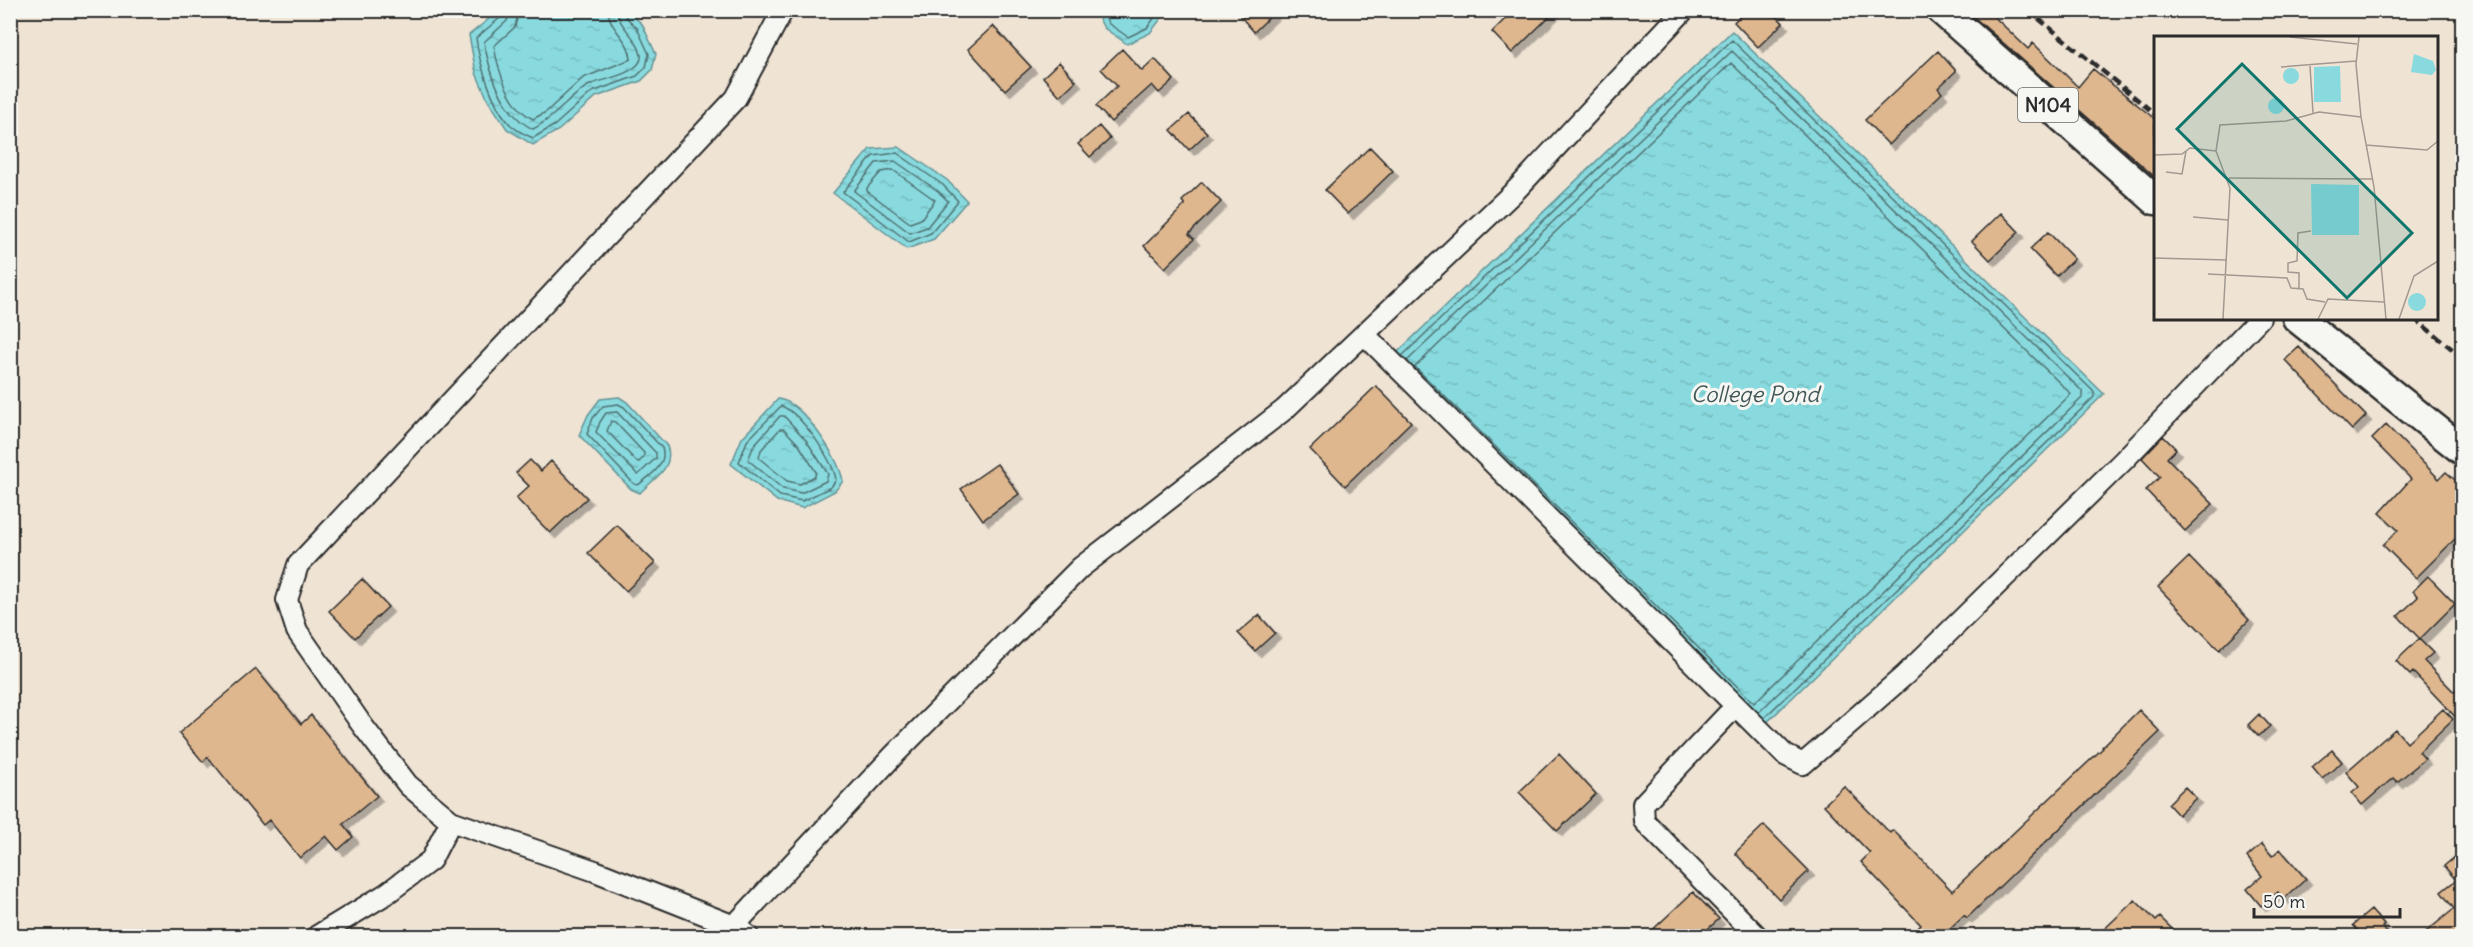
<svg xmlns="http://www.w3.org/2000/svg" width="2473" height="947" viewBox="0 0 2473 947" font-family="Delius,sans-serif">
  <defs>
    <pattern id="water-ripples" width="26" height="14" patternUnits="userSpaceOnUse" patternTransform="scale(1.5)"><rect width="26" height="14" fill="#88dade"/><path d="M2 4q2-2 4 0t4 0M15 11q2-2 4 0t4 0" fill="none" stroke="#76bbbf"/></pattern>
    <filter id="shadow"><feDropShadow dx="5.5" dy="5.5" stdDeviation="0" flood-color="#0004"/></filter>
  </defs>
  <rect width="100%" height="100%" fill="#efe3d4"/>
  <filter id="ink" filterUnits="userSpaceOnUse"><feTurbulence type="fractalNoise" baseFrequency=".0167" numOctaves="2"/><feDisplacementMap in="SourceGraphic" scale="12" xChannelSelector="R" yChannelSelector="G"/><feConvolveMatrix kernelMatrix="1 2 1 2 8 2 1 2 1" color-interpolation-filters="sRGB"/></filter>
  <g filter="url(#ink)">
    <path fill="url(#water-ripples)" stroke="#639496" stroke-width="1.5" d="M500,10L628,11L642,24L656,54L652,70L641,81L596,97L559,130L533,145L507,129L488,100L476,73L469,35Z
      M1095,11H1167L1150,33L1127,44L1104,28Z
      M1732,31L2104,394L1754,735L1382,367Z
      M899,147L947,180L967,201L934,239L907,249L833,193L870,149Z
      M619,397L627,402L667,446C675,468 654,478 640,493L631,489L579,435L588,415L600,399Z
      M778,399C782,400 787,401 791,404C810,416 839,459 843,481L835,491L802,508L777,501L731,464L742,438Z"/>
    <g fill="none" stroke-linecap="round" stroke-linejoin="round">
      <path stroke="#507173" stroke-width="1.5" d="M503,10L501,17L476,38C479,62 493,109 512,126C518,131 526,135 533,138L555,125L592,92L637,76L646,67L649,54L637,28L626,17L624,10
        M510,10L507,21L484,42C490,74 502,114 533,129C556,118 574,91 592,84C605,79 644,72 641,55C638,37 618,27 617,10
        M519,10L515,27L494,46C498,70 509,107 533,119L546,112L583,78L631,59C630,39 609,30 608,10
        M1101,10L1109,24L1128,37L1147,28L1160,10
        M1731,63L2071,394L1754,703L1415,367Z
        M897,153L943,185L958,201L931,233L909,242L843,192L873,156Z
        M895,161L938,191L948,201L927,227L910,233L854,191L876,163Z
        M893,170L935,200L921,219L910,223L867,191V188L881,172Z
        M1402,356L1732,40L2094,392V397L1764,718
        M1407,361L1732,51L2083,392V397L1758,713
        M618,404L624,407L662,448C668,464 650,476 638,485L634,484L587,434L593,418L603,406Z
        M781,406C800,412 834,461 836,480L831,487L802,501L780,496L739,462L747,441Z
        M617,412L656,453V458L638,475L596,432L600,422L606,413Z
        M780,416H784L806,440L828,474L826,481L801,493L783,489L748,460L754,445Z
        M611,421L615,422L644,453V457L639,462L636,461L607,431Z
        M780,429H784L799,445L816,472L815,476L800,484L787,481L759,458L761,450Z"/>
    </g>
    <path fill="#deb78f" stroke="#2b2b2b" stroke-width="1.5" filter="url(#shadow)" d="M1235,10H1277L1254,32Z
      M1514,10H1556L1512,53L1492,32Z
      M1746,10H1771L1783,23L1758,47L1734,22Z
      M1966,10H1987L2028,49L2033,43L2078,87L2093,69L2155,119V177Z
      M993,26L1031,67L1005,90L968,49Z
      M1122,49L1142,71L1155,59L1174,80L1159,93L1152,85L1111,122L1096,106L1117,86L1101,69Z
      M1938,51L1956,71L1938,88L1942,93L1889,145L1865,120Z
      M1059,62L1076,81L1060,96L1043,77Z
      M1189,114L1207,133L1189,150L1171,130Z
      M1099,126L1110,139L1090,157L1078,144Z
      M1370,147L1393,171L1348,214L1325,190Z
      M1202,182L1221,202L1189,234L1194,239L1165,268L1144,246L1185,205L1182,201Z
      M2001,213L2019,232L1990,260L1972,241Z
      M2048,232L2074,259L2056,276L2030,249Z
      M2299,347L2366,416L2352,430L2285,360Z
      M1376,386L1411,422L1345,486L1310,449Z
      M2386,425L2439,479L2446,472L2463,487V531L2416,578L2383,545L2398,530L2380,513L2411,479L2372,439Z
      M2163,436L2176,449L2167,458L2213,504L2185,531L2146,490L2160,477L2142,458Z
      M530,460L541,471L551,461L587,498L550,533L516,498L529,486L516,473Z
      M997,464L1019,494L983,520L961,489Z
      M617,525L655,563L626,591L588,553Z
      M2189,557L2249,620L2219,650L2158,587Z
      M2428,576L2455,604L2420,639L2398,616L2418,597L2413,591Z
      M362,579L388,607L355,638L329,611Z
      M1259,615L1275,633L1255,651L1238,633Z
      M2419,639L2433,653L2424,661L2454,692L2463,684V725L2413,672L2410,675L2396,661Z
      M256,669L301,724L311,715L377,796L343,824L353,837L338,850L326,836L300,858L269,820L263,825L208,757L203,762L179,733Z
      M2443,709L2453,719L2419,752L2425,759L2397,782L2393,778L2362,805L2352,793L2359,787L2346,772L2395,729L2407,743Z
      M2139,710L2160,732L1967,918L1964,915L1942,936H1924L1917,929L1921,925L1861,862L1870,853L1824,805L1844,786L1890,833L1893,830L1952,891L2103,748L2102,747Z
      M2259,714L2270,726L2259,736L2248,725Z
      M2332,750L2342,762L2322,779L2312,767Z
      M1559,754L1596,794L1557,831L1519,792Z
      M2185,787L2196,798L2178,815L2168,804Z
      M1764,825L1809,871L1779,899L1735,853Z
      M2262,844L2272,856L2280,849L2306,879L2284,899L2278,892L2261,906L2247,889L2262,876L2247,857Z
      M2463,850V936H2421L2454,909L2441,892L2456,880L2444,866Z
      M1693,892L1719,919L1700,936H1646Z
      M2135,900L2156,921L2160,917L2179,936H2097Z
      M2371,910L2384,925L2382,927L2390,936H2363L2353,925Z"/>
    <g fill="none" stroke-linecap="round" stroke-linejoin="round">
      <defs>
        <path id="minor" d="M1364,334L1785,755L1803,764L1905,675L2123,461L2260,318
          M1727,715L1643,804L1644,821L1757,936
          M734,926L893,756L1080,568L1284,410L1517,189L1684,10
          M317,936L386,894L431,860L451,821
          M748,936L734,926L595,871L451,821L408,785L362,725L297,631L287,600L298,565L736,98L783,10"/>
        <path id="highway" d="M1941,10L2155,200
          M2297,318L2462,450"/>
      </defs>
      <use href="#minor" stroke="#2b2b2b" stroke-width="24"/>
      <use href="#highway" stroke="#2b2b2b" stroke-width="33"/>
      <use href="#minor" stroke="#f6f6f2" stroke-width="20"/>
      <use href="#highway" stroke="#f6f6f2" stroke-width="28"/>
      <path stroke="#2b2b2b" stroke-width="4.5" stroke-dasharray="9 4.5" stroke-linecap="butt" d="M2028,10L2155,114
        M2414,318L2462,357"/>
    </g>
  </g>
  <g text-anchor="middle" stroke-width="6" stroke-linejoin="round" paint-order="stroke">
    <rect fill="#f6f6f2" stroke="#686867" stroke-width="1.5" x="2018" y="88" width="60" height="34" rx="4.5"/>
    <g font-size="20" font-weight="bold" fill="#2b2b2b">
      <text x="2048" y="112">N104</text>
    </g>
    <g font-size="22" font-style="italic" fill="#425758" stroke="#f6f6f2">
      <text x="1755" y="402">College Pond</text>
    </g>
  </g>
  <g transform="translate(2154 36)">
    <rect width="284" height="284" fill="#efe3d4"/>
    <path d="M260,18L279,25L282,34L278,39L257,36ZM186,30L187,66H160V31ZM129 40a8 8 0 1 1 16 0a8 8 0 1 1-16 0ZM114 70a8 8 0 1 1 16 0a8 8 0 1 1-16 0ZM157,148L205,149V199H158ZM254 266a9 9 0 1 1 18 0a9 9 0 1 1-18 0Z" fill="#88dade"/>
    <path fill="none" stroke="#a19990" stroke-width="1.5" d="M136,1L203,8M205,1L202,28L207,81L220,151L232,283M156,30L159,77M127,31L202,25M212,109L273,114L284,105M0,119L28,118L36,112L62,115M12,136L28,138L32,115M75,142L219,143M39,181L74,184M0,222L73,224M54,238L133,242L137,252L149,253L153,263L171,266M145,253V237L134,236V227L143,225L144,197L157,195M69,283L76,152L62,115L66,89L132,85L165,76L207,81M164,283L174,263L230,266M245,283L260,240L284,225"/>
    <path fill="#0f766e" fill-opacity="0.15" stroke="#0f766e" stroke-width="3" d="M88,28L258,197L193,262L23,93Z"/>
    <rect width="284" height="284" fill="none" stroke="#2b2b2b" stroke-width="3"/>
  </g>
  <rect width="2473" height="947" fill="none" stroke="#f6f6f2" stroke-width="36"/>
  <rect x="18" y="18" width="2437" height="911" fill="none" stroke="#2b2b2b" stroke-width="2" filter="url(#ink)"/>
  <path d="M2254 908v9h146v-9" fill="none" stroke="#2b2b2b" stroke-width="3"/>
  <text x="2263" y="908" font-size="18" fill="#2b2b2b" stroke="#f6f6f2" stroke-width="4.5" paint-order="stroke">50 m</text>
</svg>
